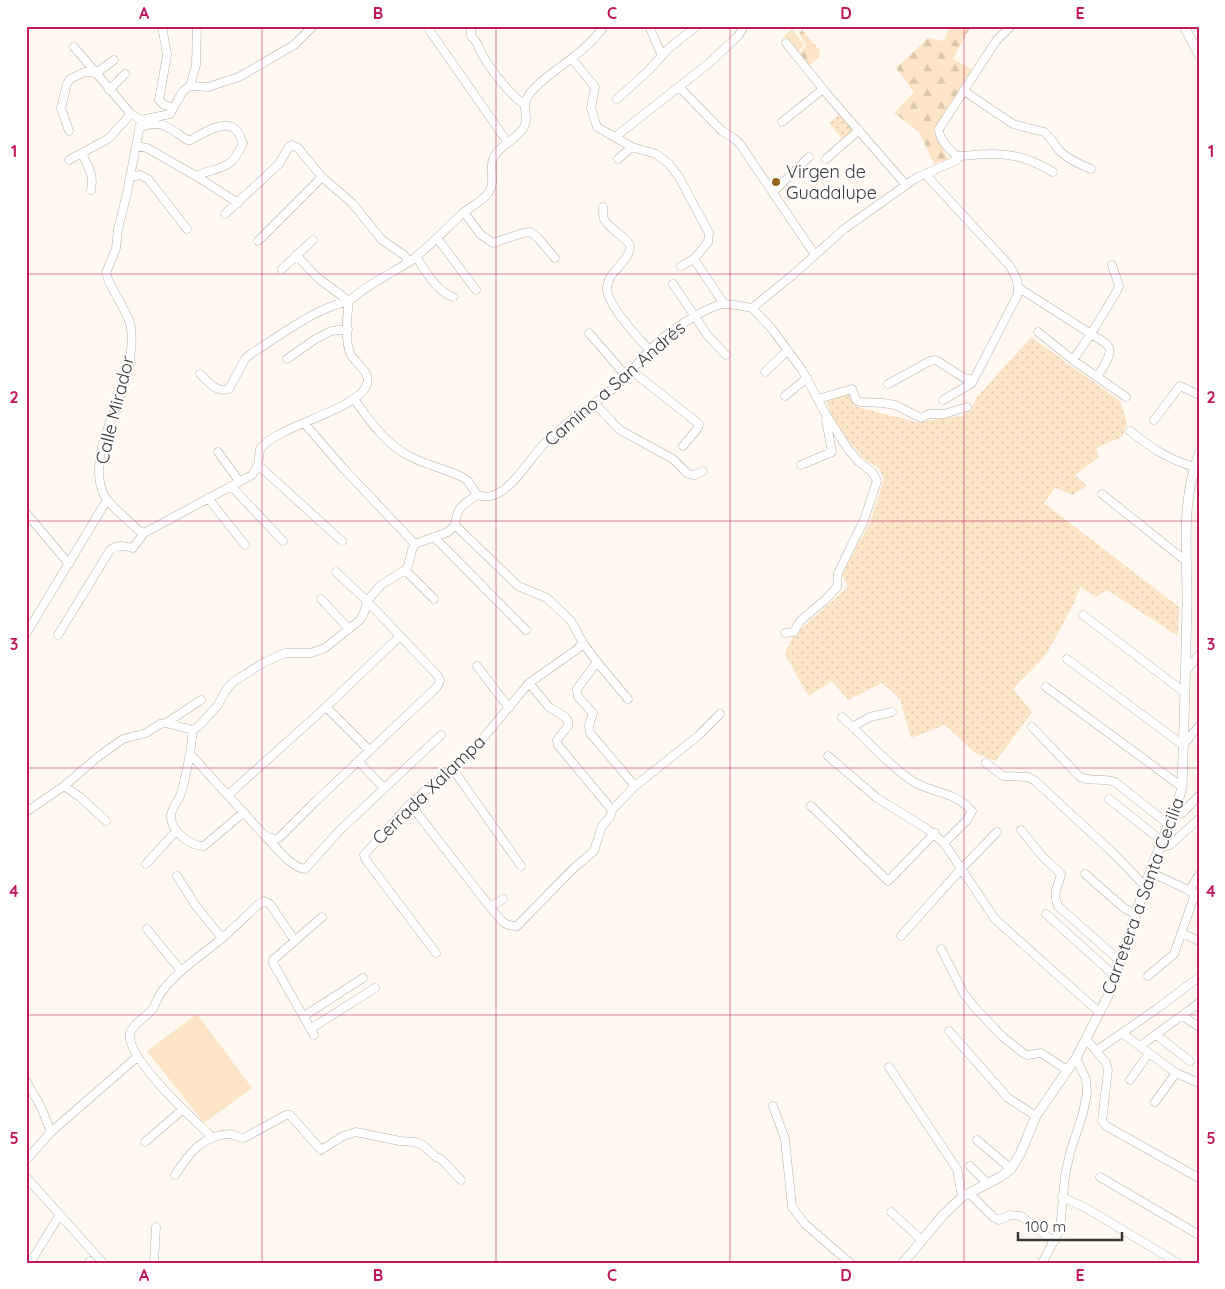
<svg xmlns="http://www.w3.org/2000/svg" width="1225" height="1289" viewBox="0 0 1225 1289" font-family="Quicksand,sans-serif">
  <defs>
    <pattern id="grass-dots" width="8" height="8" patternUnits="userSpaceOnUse" patternTransform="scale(1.25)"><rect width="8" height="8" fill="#fee5c7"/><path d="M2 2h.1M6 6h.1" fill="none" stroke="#dbc5ac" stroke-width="1.8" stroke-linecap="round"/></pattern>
    <pattern id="forest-firs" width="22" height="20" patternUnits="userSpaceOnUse" patternTransform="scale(1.25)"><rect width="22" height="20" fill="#fee5c7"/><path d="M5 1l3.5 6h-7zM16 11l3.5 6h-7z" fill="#dbc5ac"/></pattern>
  </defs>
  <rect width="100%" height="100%" fill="#fff9f1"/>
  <path fill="url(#grass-dots)" d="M842,113L855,130L843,140L829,123Z
    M1031,337L1120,401L1127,423L1122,437L1096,448L1099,457L1075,475L1087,486L1072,495L1055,488L1044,503L1179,607L1178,636L1107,590L1096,597L1080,587L1072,607L1047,653L1013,689L1032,712L996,761L975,753L945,725L911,738L900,699L882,683L848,700L832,681L808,696L785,654L793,636L848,587L842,575L871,520L884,479L879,468L865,460L837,427L826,401L848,394L857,407L916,422L963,416L972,407L977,397Z"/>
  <path fill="url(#forest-firs)" d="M950,26H971L953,59L972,69L933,131L948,159L934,164L919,132L894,113L914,92L896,68L928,38L944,41Z
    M802,30L820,51L819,57L808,67L798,55L806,46L799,33Z"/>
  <path fill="#fee5c7" d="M792,29L804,45L797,53L784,36Z
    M197,1014L252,1088L204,1123L147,1051Z"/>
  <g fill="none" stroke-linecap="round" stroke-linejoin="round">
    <defs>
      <path id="minor" d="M162,26L167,55L159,100L163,104L173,108
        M471,26V36C479,43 478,48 483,56C491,70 511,96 524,104
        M649,26L662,56
        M430,31L508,143
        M786,43L827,94L906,185
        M74,47L131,114L141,120L170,114L183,91L190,86
        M572,59L595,87L591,108L597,127L632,147L656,154L669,164L679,177L709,233L708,242L694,259L724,304
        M96,73L114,60
        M190,86L208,87L239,77L294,45L313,26
        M190,86L196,65L197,26
        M679,87L722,131L732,137L740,144L815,255
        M109,90L125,74
        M964,91L1013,124L1044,132C1052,138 1055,147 1062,153C1070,160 1081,165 1091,169
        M617,99L649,70L669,48L697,26
        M141,120L127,193L118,229L116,248L106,273C110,290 129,312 131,328C133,341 130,365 126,378C117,411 87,460 104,495C110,507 128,519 138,530L144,533
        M782,122L823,89
        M139,128C161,118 169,128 187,140H191C202,134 224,119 235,129C239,132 241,139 243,143C230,172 222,165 196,176
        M69,131L61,108L67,84L70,79L85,72L96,73
        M615,137L708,64L738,36L743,28L742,26
        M136,146L147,148L196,176L238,203
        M82,154C89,169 94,174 91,190
        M957,156C968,156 979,154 989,154C1015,153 1032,160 1053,172
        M618,159L632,147
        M826,159L859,130
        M69,160L108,139L131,114
        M925,174L1010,266C1016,277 1020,283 1017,296L972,383L943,400
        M130,177L140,175L148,179L187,229
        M773,192L809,157
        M603,207C603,211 603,216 604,219C608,229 629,238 630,247C630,255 621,264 616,270C612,274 608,280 607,287C605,303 638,337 649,350
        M464,212L480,234L493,243L523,233L530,232L538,238L555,258
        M225,214L279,164L288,148L292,145L298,148L322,177L352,203L382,240L404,255L409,262
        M437,238L476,290
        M258,241L322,177
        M416,257C426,271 435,290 453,297
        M681,266L694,259
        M282,269L313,240
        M673,284L708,336L726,355
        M1019,288L1091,334L1073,360
        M752,308L772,329L802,370L825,413L848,449L859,462L872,472L877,481L864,520L838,573L837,587L825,600L800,621L794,632L785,633
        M1038,332L1073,360L1126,397
        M589,333L627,377
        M287,359L314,340L331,331L348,329
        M632,371L699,424L698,428L683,446
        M765,372L787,351
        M200,374C209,382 216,393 229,389L245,359L252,353C283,334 313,309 349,301L319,279L296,255
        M1097,377C1101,370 1114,353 1108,346C1105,341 1095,337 1091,334L1117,291L1119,286L1112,265
        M888,384L930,361L936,360L964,378L973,380
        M785,396L807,378
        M354,399C370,421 386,445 411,457C427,465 445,469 462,477L468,481L477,495
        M818,399L852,389L856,400L860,402L883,403L895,405L921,418L929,414H944L967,407
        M595,404L620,430L673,459L688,474L694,475L703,471
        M1154,420L1180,386L1199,395
        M305,424L343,468L415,544
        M1130,431C1153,449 1166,458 1194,467
        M218,452L239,481
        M258,465L342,541
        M801,465L832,452L826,420
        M231,486L283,541
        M1102,494L1187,562
        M208,498L245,545
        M26,513L69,564
        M455,525C457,507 462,505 477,495C486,498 493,497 502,491C520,479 533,453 550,438C570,418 597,403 619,384C630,374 638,362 649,351C666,333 698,311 722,304C728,303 745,307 752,308L794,274L844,229L916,178L957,160V156C949,149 939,140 939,129L996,41L1011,26
        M455,525L518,586L547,598L571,621L583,643L597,662L577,689L578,697L593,713L589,725L590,733L635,786
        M434,537L526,630
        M405,570L434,599
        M321,599L349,629
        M1083,615L1184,692
        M26,634L107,500
        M58,635L110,550C118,544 124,546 133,548L144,533L252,475L258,465L260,449C278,425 359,410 367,384C371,373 356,363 351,355C344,341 347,316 349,301C367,285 389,275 409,262C429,248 445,229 463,213C471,206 482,202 489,192C496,181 489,170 493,159C496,147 518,139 524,127C531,114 518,108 531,92C539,82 550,75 560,67C576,55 593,43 604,26
        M1067,659L1183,745L1199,726
        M597,662L628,699
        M477,666L509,708
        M1185,672L1199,655
        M529,683L549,707L565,717L568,721V726L557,740L558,745L612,810L635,786L698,736L720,714
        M1046,687L1182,787
        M326,707L370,751
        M842,717C865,738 885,762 911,780C931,794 954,790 972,811L967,820L944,843
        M166,723L201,700
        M852,727L870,717L892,712
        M1032,727L1079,776C1089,783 1103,777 1115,782L1168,824
        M193,730L190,754L265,836L276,839L280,837L317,800L437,687L440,681L438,676L367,601L336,572
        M190,754C187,767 185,783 180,796C177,803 170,810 171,817C172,832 190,846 204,846L244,812
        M828,756L877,798L927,829L944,843L995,919L1100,1013
        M359,762L384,788
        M986,763L1003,776L1028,777L1034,780L1112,852L1145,886
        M452,768L521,866
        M64,786L80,797L106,821
        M228,795L326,707L400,636
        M1109,799L1162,841
        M410,804L490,907L503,899
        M811,806L888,881L935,833
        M26,812L64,786L99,756L123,739L146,733L160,724L166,723L193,730L199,726L218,705L226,690L233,682L263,663L285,653H311L325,648L360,620L364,613L367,601L381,585L405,570L408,566L412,550L415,544L448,532L455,525
        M1172,815L1182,813L1199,796
        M1021,830L1042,856L1061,874C1058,889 1052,891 1058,906L1120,961
        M267,838C277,848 290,867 305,869L339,831L441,735
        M1160,847L1170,845L1199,819
        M146,864L176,831
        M1150,872L1199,895
        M1085,874L1124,908L1136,915
        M177,876L196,906L222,938
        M1189,891L1199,875
        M490,907C499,917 503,927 517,926L575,867L594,851L602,826L610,817L612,810
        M1046,914L1115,976
        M147,929L181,971
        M1182,933L1199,941
        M901,936L961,869L997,832
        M941,949L964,994L977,1010L1003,1037L1023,1053L1028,1055L1041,1053L1067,1070
        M436,953L366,860L364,855L410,804L474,749L529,683L576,650L583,643
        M1148,976L1174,954L1195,894
        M304,1016L363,978
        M1183,1016L1199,1027
        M312,1028L375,988
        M949,1031L1008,1098L1036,1116
        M1122,1033L1176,1073L1199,1083
        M314,1035L273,963V960L322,917
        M1156,1035L1190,1061
        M1087,1040L1106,1063L1108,1070L1102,1121L1106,1126L1199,1178
        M1140,1046L1199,1003
        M1096,1051L1158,1008L1199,977
        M889,1067L957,1169L962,1197
        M1130,1080L1149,1053
        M26,1081L41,1107L51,1132
        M1155,1102L1176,1073
        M773,1106L785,1139L792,1207L805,1224L850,1263
        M212,1137C191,1117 135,1066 130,1039C127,1027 145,1018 152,1010C156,1004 158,996 163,990C179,970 200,956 220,940C233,929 246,916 259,904L264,901L270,904L295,941
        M977,1140L1011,1169
        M145,1142L182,1110
        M26,1160L51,1132L137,1057
        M970,1166L988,1184
        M175,1175C188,1155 202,1135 229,1134C235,1134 238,1138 244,1138L286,1115H290L321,1150L343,1136L356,1132L400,1141L415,1142L424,1146L436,1157L441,1159L461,1180
        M26,1177L103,1263
        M1100,1177L1199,1235
        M969,1193L993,1217L999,1220L1010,1215L1021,1216L1054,1242
        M1062,1197L1086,1208L1178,1263
        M891,1212L922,1240
        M30,1263L59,1216
        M89,1263L90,1261
        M154,1263L156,1227
        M1042,1263L1060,1230L1065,1176L1070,1153L1083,1113L1087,1093L1086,1079L1076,1058"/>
      <path id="major" d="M1184,26L1199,55
        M903,1263L944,1214L962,1197L1000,1177L1011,1169L1020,1154L1036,1116L1076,1058L1108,996L1150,872L1180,795L1182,787C1184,725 1186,662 1187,600C1187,548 1181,504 1199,453"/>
    </defs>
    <use href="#minor" stroke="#b5b0a9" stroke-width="9"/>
    <use href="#major" stroke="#b5b0a9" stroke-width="10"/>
    <use href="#minor" stroke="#fff" stroke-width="8"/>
    <use href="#major" stroke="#fff" stroke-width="9"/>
  </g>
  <path fill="none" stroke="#c2185b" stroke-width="1" stroke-opacity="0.55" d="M262,26V1263M496,26V1263M730,26V1263M964,26V1263M26,274H1199M26,521H1199M26,768H1199M26,1015H1199"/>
  <circle fill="#976519" stroke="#fff" stroke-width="2" cx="776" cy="182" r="5"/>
  <g text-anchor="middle" stroke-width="4" stroke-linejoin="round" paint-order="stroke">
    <g font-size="18" fill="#3b3836" stroke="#fff" text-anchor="start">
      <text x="786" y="178">Virgen de<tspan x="786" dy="21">Guadalupe</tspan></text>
    </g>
    <g font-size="18" fill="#3b3836" stroke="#fff">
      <text transform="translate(615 384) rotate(-41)" y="6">Camino a San Andrés</text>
      <text transform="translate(115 410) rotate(-76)" y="6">Calle Mirador</text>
      <text transform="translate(429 790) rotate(-44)" y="6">Cerrada Xalampa</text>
      <text transform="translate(1143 896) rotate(-70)" y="6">Carretera a Santa Cecilia</text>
    </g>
  </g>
  <rect width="1225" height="1289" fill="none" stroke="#ffffff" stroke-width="55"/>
  <path d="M1018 1232v8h104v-8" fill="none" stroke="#3b3836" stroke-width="2.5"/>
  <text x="1025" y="1232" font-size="15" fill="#3b3836" stroke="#ffffff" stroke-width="4" paint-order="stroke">100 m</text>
  <rect x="28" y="28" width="1170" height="1234" fill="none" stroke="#c2185b" stroke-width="2"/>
  <g font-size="16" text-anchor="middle" font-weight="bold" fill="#c2185b">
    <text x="144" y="19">A</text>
    <text x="378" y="19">B</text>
    <text x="612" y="19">C</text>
    <text x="846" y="19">D</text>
    <text x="1080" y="19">E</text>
    <text x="14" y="157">1</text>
    <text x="1211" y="157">1</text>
    <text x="14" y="403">2</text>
    <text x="1211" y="403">2</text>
    <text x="14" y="650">3</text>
    <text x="1211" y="650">3</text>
    <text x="14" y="897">4</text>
    <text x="1211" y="897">4</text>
    <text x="14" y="1144">5</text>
    <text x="1211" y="1144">5</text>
    <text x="144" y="1281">A</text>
    <text x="378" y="1281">B</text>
    <text x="612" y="1281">C</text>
    <text x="846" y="1281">D</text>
    <text x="1080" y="1281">E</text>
  </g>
</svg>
